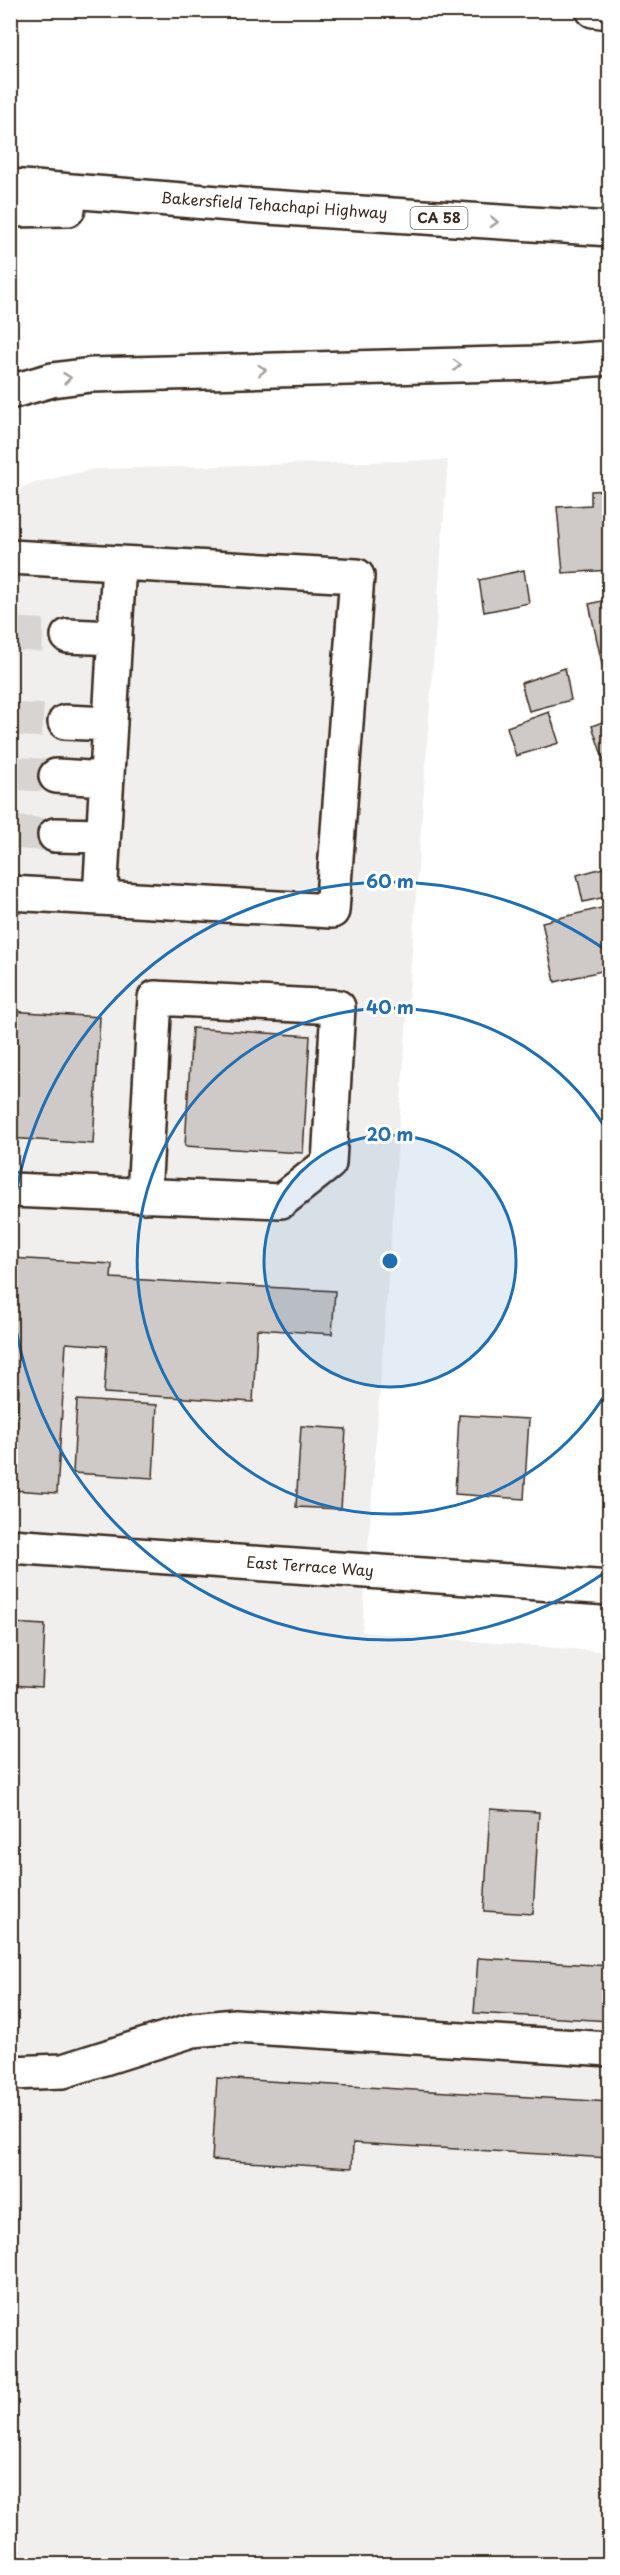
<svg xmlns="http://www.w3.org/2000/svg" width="620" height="2575" viewBox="0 0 620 2575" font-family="'Playpen Sans',sans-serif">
  <rect width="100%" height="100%" fill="#fff"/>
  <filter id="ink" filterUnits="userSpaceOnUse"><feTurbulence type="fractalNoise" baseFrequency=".0167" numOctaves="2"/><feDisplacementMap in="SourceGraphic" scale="12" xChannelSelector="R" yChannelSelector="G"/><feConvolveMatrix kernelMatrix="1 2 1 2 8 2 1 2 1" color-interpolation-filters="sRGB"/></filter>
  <g filter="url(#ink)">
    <path fill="#f1efee" d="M448,460L362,1632L609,1652V2564H11V493L33,483L95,469Z"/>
    <path fill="#cfcac7" stroke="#3b2a1e" stroke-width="1.5" d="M610,490V570L563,573L557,507L591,505V491Z
      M524,570L529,603L484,612L479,580Z
      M610,599V672L604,673L589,604Z
      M565,668L571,700L529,711L521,683Z
      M549,712L559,743L516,756L507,727Z
      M610,719V776H609L592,726Z
      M610,866V896L583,902L577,875Z
      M610,906V969L555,982L542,922Z
      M10,1011L100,1017L93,1144L10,1138Z
      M192,1028L310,1036L303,1153L185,1146Z
      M10,1258L112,1264L111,1278L335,1291L332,1334L257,1329L253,1402L104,1393L107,1346L66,1343L57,1493L13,1490L19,1387L10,1386Z
      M77,1400L157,1405L153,1478L73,1473Z
      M459,1415L529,1419L524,1499L455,1494Z
      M301,1426L346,1429L341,1509L296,1507Z
      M10,1623L45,1625L42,1687L10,1685Z
      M490,1809L539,1812L533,1914L484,1911Z
      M478,1958L610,1966V2021L474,2013Z
      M217,2078L610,2102V2158L353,2143L352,2168L212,2160Z"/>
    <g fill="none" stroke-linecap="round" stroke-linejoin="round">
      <path stroke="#d8d4d2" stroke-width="33" stroke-dasharray="33 16" stroke-linecap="butt" d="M10,634L68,636
        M10,719L65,722
        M10,773L56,776
        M10,832L55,835"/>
      <defs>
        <path id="minor" d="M10,557L357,576L332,911L10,893
          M68,636L115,638
          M65,722L110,724
          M56,776L107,779
          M55,835L103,836
          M100,898L119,563
          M10,1190L281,1201L329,1163L338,1007L155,998L144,1196
          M10,1546L610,1588
          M10,2073L63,2071L193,2030L235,2026L610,2049"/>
        <path id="highway" d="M593,10L610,12
          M10,186L268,207L610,229
          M10,210L68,209
          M10,392L52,380L91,375L538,363L610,358"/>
      </defs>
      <use href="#minor" stroke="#3b2a1e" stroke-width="38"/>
      <use href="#highway" stroke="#3b2a1e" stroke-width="38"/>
      <use href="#minor" stroke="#fff" stroke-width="33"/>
      <use href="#highway" stroke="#fff" stroke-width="33"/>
    </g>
    <defs><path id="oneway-chevron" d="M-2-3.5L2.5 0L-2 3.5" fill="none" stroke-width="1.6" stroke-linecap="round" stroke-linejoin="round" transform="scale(1.5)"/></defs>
    <g stroke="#a79f9a">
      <use href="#oneway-chevron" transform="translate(494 222) rotate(4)"/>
      <use href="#oneway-chevron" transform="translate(457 365) rotate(-2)"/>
      <use href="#oneway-chevron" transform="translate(262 370) rotate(-2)"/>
      <use href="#oneway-chevron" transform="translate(67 378) rotate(-7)"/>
    </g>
  </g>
  <circle cx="390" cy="1261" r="126" fill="#1f6fb2" fill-opacity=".12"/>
  <g fill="none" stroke="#1f6fb2" stroke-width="3">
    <circle cx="390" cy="1261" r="126"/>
    <path d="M609 1388A253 253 0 1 1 609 1134"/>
    <path d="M607 1571A379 379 0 1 1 607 951"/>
  </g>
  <g text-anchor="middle" stroke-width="6" stroke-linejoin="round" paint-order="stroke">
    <rect fill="#fff" stroke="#766a62" stroke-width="1.5" x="410.5" y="207" width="57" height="22" rx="4.5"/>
    <g font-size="14" font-weight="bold" fill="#3b2a1e">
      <text x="439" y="223">CA 58</text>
    </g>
    <g font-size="15" fill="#3b2a1e" stroke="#fff">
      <text transform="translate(274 206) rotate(4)" y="5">Bakersfield Tehachapi Highway</text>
      <text transform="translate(310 1567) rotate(4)" y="5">East Terrace Way</text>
    </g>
  </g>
  <circle cx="390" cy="1261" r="9" fill="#1f6fb2" stroke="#fff" stroke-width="3"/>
  <g font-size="18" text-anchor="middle" font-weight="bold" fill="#1f6fb2" stroke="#fff" stroke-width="6" stroke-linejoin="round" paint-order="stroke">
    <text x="390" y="888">60 m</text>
    <text x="390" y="1014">40 m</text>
    <text x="390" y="1141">20 m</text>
  </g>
  <rect width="620" height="2575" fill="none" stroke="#fff" stroke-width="36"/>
  <rect x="18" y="18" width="584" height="2539" fill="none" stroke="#3b2a1e" stroke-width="2" filter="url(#ink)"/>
</svg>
